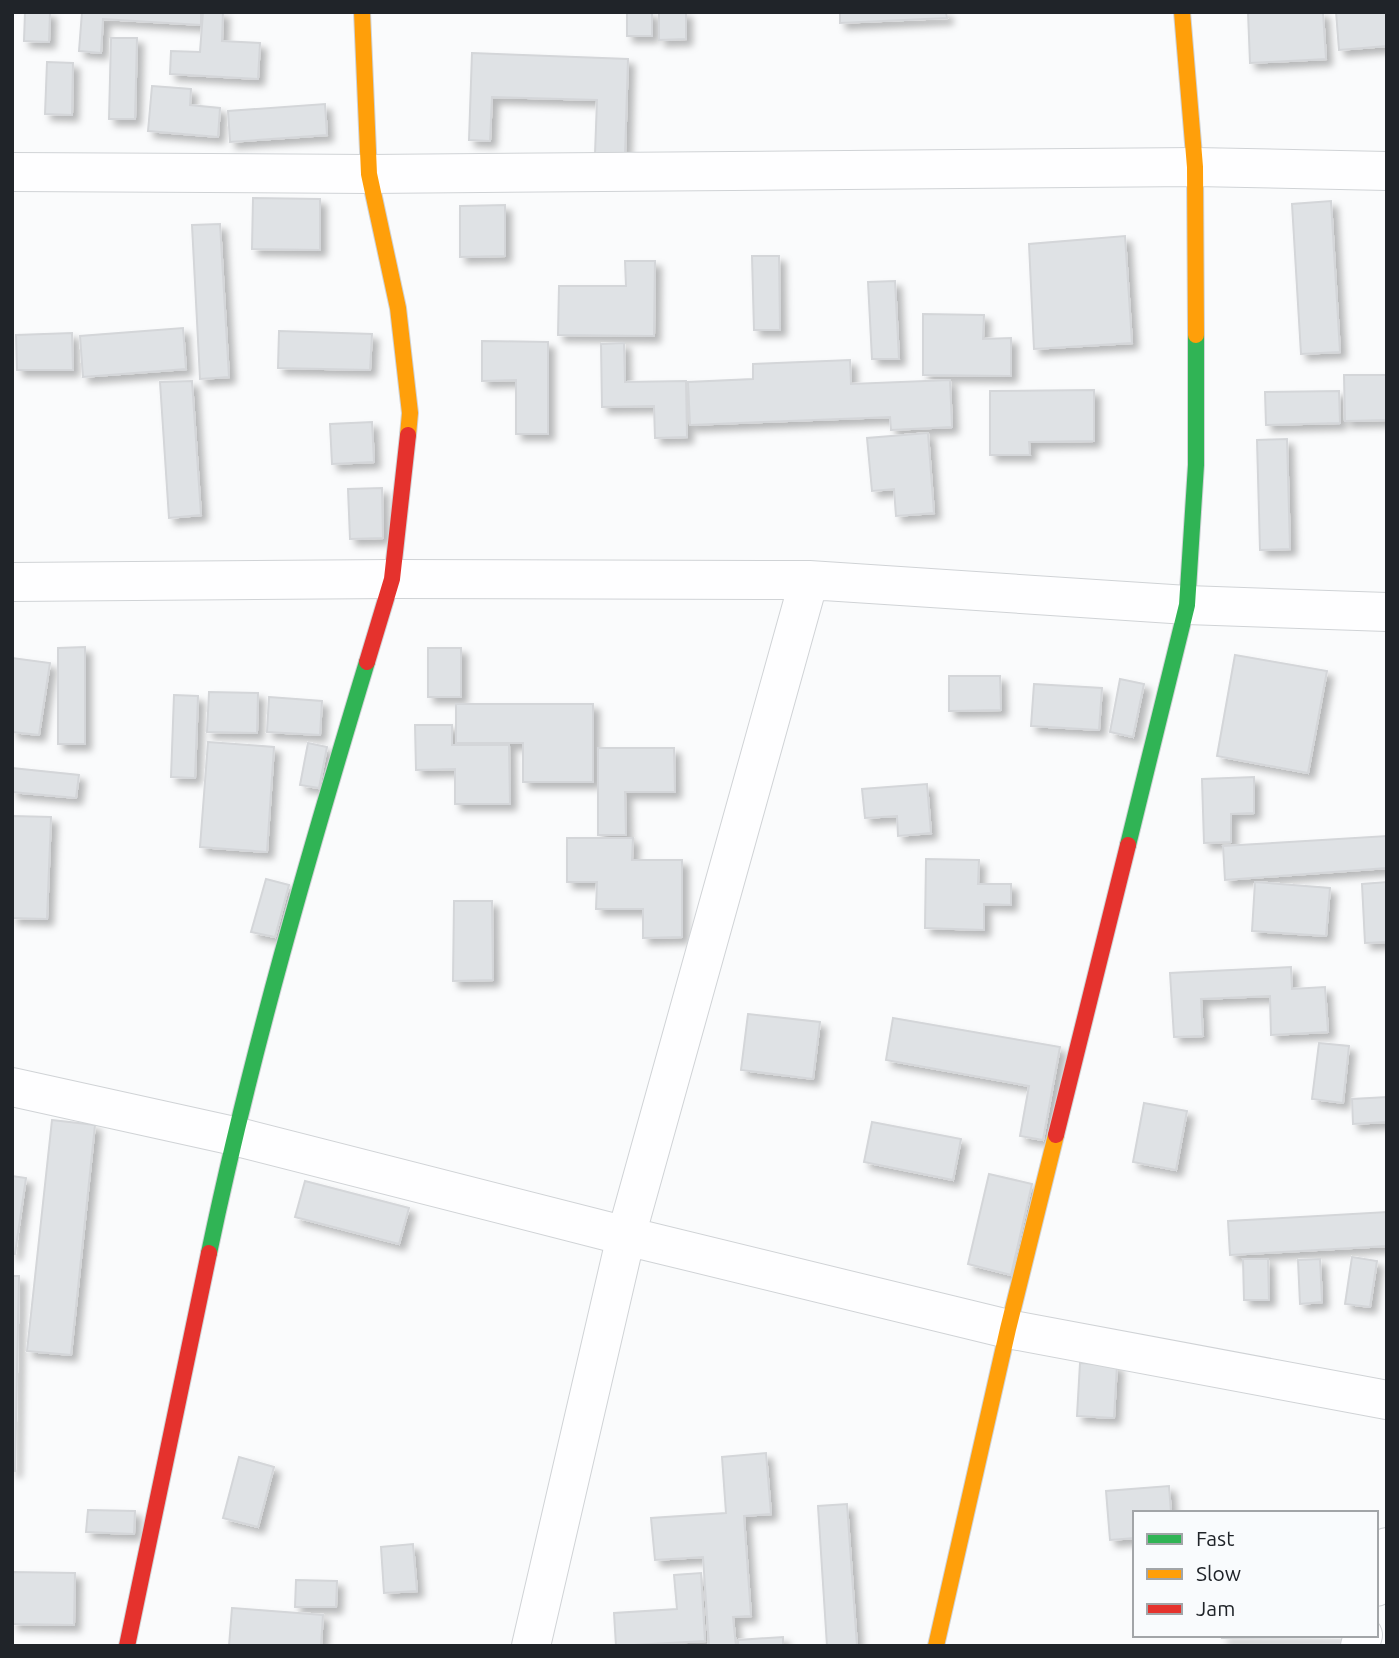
<svg xmlns="http://www.w3.org/2000/svg" width="1399" height="1658" viewBox="0 0 1399 1658" font-family="Ubuntu,sans-serif">
  <defs>
    <filter id="shadow"><feDropShadow dx="6" dy="6" stdDeviation="3.5" flood-color="#0004"/></filter>
  </defs>
  <rect width="100%" height="100%" fill="#fafbfc"/>
  <path fill="#dfe2e5" stroke="#d4d6d9" stroke-width="2" filter="url(#shadow)" d="M25,12H50L49,42L24,41Z
    M82,12H201V25L103,19L101,53L79,51Z
    M203,12H223L222,41L260,43L258,79L170,74L171,51L200,52Z
    M627,12H652V36H627Z
    M659,12H686V39L659,40Z
    M840,12H946L947,18L840,23Z
    M1248,12H1323L1326,59L1250,63Z
    M1336,12H1387V46L1339,50Z
    M111,38H137L135,119H109Z
    M472,53L628,59L625,155L595,154L597,100L492,97L490,141L469,140Z
    M47,62L73,63L72,115L45,114Z
    M152,86L191,89L190,105L220,108L218,137L148,131Z
    M325,104L327,135L230,142L228,111Z
    M253,198L320,199V250L252,249Z
    M1331,201L1340,352L1301,354L1292,204Z
    M505,205V256L460,257V206Z
    M220,224L229,377L200,379L192,225Z
    M1125,236L1132,343L1034,349L1029,244Z
    M752,256H779L780,330H754Z
    M625,261H655L654,336L558,335L559,286H626Z
    M895,281L899,359H872L868,282Z
    M923,314L984,315L983,339L1011,338V376L923,375Z
    M183,328L186,369L83,377L80,336Z
    M279,331L372,334L370,370L278,368Z
    M72,333L73,370H17L16,335Z
    M482,341L548,342V434H516V380L482,381Z
    M624,343L625,382L686,381L687,437L655,438L654,406L602,407L601,344Z
    M850,360L851,384L950,380L952,427L891,430L890,417L690,425L688,382L753,379V364Z
    M1344,375H1387V420L1345,421Z
    M192,381L201,515L169,518L160,382Z
    M1094,390V441L1029,442L1030,455H990V391Z
    M1339,391L1340,423L1266,425L1265,392Z
    M372,422L374,462L332,464L330,424Z
    M928,433L934,513L896,516L894,489L872,491L867,438Z
    M1287,439L1290,549L1260,550L1257,440Z
    M382,488L383,538L350,539L348,489Z
    M85,647V744H58V648Z
    M428,648H461V697H428Z
    M1235,655L1327,671L1308,773L1217,756Z
    M12,658L50,663L39,735L12,732Z
    M949,676H1000L1001,710L949,711Z
    M1120,679L1144,684L1133,737L1110,732Z
    M1034,684L1102,688L1099,730L1031,726Z
    M209,692L258,693L257,733L207,732Z
    M174,695L198,696L195,778L171,777Z
    M269,697L322,701L320,735L267,732Z
    M456,704H593V782H523V743H456Z
    M415,725H452V745H509L510,804H455V769L416,770Z
    M208,742L274,747L267,852L200,847Z
    M308,743L327,747L319,788L300,785Z
    M598,748H674L675,792H625L626,835H598Z
    M12,768L79,775L76,798L12,792Z
    M1254,777V813L1231,814V842L1204,843L1202,779Z
    M927,784L931,833L898,836L897,816L865,818L862,789Z
    M12,816L51,817L47,919L12,918Z
    M1387,836V868L1225,880L1223,846Z
    M567,838H633L632,860H682V937L643,938V909H596L597,882H567Z
    M926,859L979,860L978,884H1011V905L984,904V930L925,928Z
    M266,879L289,885L275,937L251,932Z
    M1255,882L1330,888L1326,936L1252,931Z
    M1387,882V942L1365,943L1362,884Z
    M454,901H492L493,980L453,981Z
    M1291,967L1292,989L1325,987L1328,1032L1271,1035L1270,996L1201,999L1203,1036L1174,1037L1170,973Z
    M748,1014L820,1022L813,1079L741,1070Z
    M893,1018L1060,1047L1043,1140L1020,1136L1029,1086L886,1060Z
    M1319,1043L1349,1046L1343,1103L1312,1099Z
    M1387,1097V1122L1353,1124L1352,1099Z
    M1144,1103L1187,1111L1176,1170L1133,1162Z
    M52,1120L95,1125L71,1355L27,1351Z
    M872,1122L961,1139L953,1180L864,1162Z
    M989,1174L1032,1184L1011,1275L968,1264Z
    M12,1176L26,1178L15,1254H12Z
    M305,1181L409,1208L399,1244L295,1217Z
    M1387,1212V1246L1230,1255L1228,1221Z
    M1352,1257L1377,1261L1370,1307L1345,1304Z
    M1243,1259H1268L1269,1300H1244Z
    M1320,1259L1322,1302L1300,1304L1298,1260Z
    M12,1276H19L15,1471H12Z
    M1080,1363L1117,1365L1114,1418L1077,1416Z
    M766,1453L771,1514L744,1516L751,1616L733,1617L736,1646H709L703,1557L655,1560L651,1518L726,1513L722,1457Z
    M239,1457L274,1467L258,1527L223,1518Z
    M1169,1486L1171,1513H1135V1538L1110,1540L1106,1491Z
    M847,1504L857,1646H827L818,1506Z
    M88,1510L135,1511L134,1534L86,1532Z
    M413,1544L417,1591L384,1593L381,1547Z
    M12,1572L75,1573L74,1625L12,1624Z
    M701,1573L705,1641L616,1646L614,1613L677,1609L674,1575Z
    M296,1580L337,1581L336,1607H295Z
    M232,1608L323,1615L321,1646H229Z
    M1222,1635H1348V1637L1222,1638Z
    M783,1637V1646H738V1640Z"/>
  <g fill="none" stroke-linecap="round" stroke-linejoin="round">
    <defs>
      <path id="street" d="M12,172L369,174L1195,167L1387,171
        M12,582L392,579L809,580L1187,605L1387,612
        M12,1087L234,1136L626,1236L1008,1329L1387,1400
        M1376,1587L1387,1547
        M531,1646L626,1236L809,580
        M1360,1646L1363,1635"/>
      <path id="fast" d="M1128,845L1187,605L1196,465V335
        M209,1253C251,1053 308,857 367,662"/>
      <path id="slow" d="M362,12L369,174L398,308L410,413L408,435
        M1182,12L1195,167L1196,335
        M936,1646L1008,1329L1056,1135"/>
      <path id="jam" d="M367,662L392,579L408,435
        M1056,1135L1128,845
        M127,1646L209,1253"/>
    </defs>
    <use href="#street" stroke="#d0d3d6" stroke-width="40"/>
    <use href="#fast" stroke="#d0d3d6" stroke-width="18"/>
    <use href="#slow" stroke="#d0d3d6" stroke-width="18"/>
    <use href="#jam" stroke="#d0d3d6" stroke-width="18"/>
    <use href="#street" stroke="#fefeff" stroke-width="38"/>
    <use href="#fast" stroke="#30b455" stroke-width="16"/>
    <use href="#slow" stroke="#ff9f0a" stroke-width="16"/>
    <use href="#jam" stroke="#e5322d" stroke-width="16"/>
  </g>
  <rect width="1399" height="1658" fill="none" stroke="#202429" stroke-width="28"/>
  <rect x="1133" y="1511" width="245" height="126" fill="#f9fbfd" stroke="#a2a5a8" stroke-width="2"/>
  <rect x="1147" y="1534" width="35" height="10" fill="#30b455" stroke="#a2a5a8" stroke-width="2"/>
  <text x="1196" y="1546" font-size="21" fill="#202429">Fast</text>
  <rect x="1147" y="1569" width="35" height="10" fill="#ff9f0a" stroke="#a2a5a8" stroke-width="2"/>
  <text x="1196" y="1581" font-size="21" fill="#202429">Slow</text>
  <rect x="1147" y="1604" width="35" height="10" fill="#e5322d" stroke="#a2a5a8" stroke-width="2"/>
  <text x="1196" y="1616" font-size="21" fill="#202429">Jam</text>
</svg>
